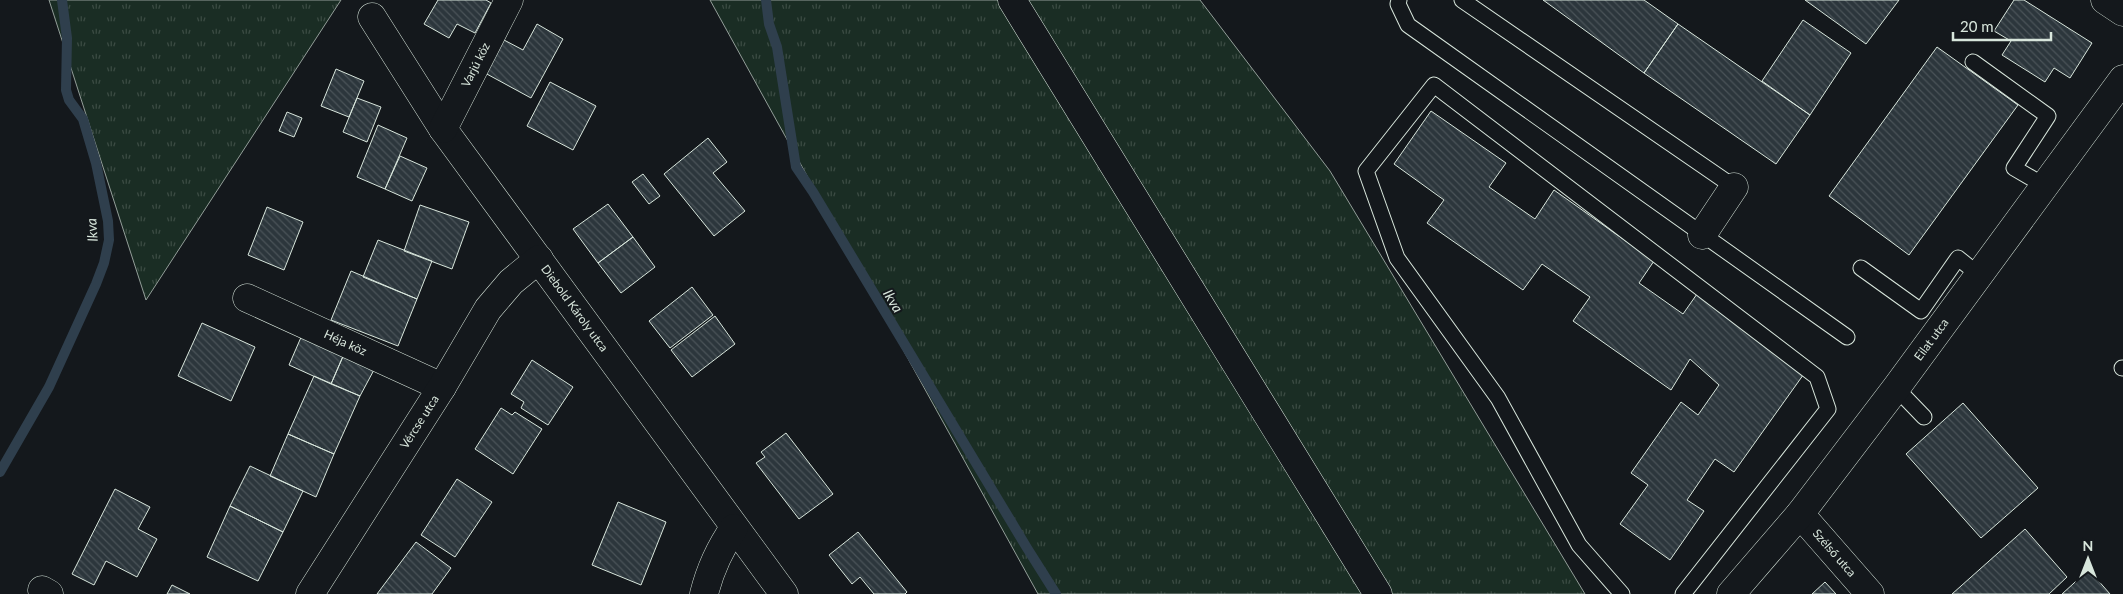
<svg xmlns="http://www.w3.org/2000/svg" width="2123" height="594" viewBox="0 0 2123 594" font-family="Lato,sans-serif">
  <defs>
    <pattern id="grass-tufts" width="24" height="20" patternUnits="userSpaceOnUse" patternTransform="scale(1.25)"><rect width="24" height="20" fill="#1a2d24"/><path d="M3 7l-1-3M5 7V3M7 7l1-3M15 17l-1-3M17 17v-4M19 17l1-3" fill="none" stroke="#3b4b43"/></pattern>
    <pattern id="building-back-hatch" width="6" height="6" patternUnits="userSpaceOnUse" patternTransform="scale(1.25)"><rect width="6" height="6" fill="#2c363c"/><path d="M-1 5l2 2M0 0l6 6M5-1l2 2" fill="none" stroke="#4a5358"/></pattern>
  </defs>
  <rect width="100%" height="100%" fill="#14181c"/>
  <path fill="url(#grass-tufts)" stroke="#939e99" d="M49,0H341L146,300Z
    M710,0H1200L1330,171L1585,594H1038Z"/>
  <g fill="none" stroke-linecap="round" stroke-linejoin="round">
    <path stroke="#2f3f4d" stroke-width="10" d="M766,0L769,24L777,47L796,167L813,192L1027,548L1056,594
      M0,472L49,387L96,284L104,263L109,240L108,221L96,163L83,119L69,100L66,90L67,38L62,0"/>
  </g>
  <path fill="url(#building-back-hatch)" stroke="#d8e6dc" d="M438,0H486L491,3L475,33L457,24L449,38L424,24Z
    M1543,0H1644L1678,24L1644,73Z
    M1805,0H1899L1866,44Z
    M2014,0H2024L2092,43L2070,78L2054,68L2045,82L2002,55L2011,41L1994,31Z
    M1803,20L1851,53L1810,115L1762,81Z
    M537,24L563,39L531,98L485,73L504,40L523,50Z
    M1678,24L1810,115L1776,164L1644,73Z
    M1937,47L2018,105L1909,255L1829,196Z
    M336,69L364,81L349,117L321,106Z
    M550,82L596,106L573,150L527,126Z
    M357,98L381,107L367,142L343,132Z
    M1431,111L1506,163L1489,187L1535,219L1554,190L1654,261L1639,283L1683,314L1697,294L1806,371L1734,472L1715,459L1687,500L1704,511L1670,560L1620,524L1648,485L1631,473L1681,402L1698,415L1719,385L1690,359L1671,390L1573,321L1590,297L1542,264L1523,290L1427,223L1444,200L1394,164Z
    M287,112L302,118L294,137L279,131Z
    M378,125L407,138L385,189L357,177Z
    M708,138L727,162L713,173L745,211L714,236L664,174Z
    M400,156L427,168L412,201L385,189Z
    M643,174L660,196L649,204L632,182Z
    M608,204L633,237L598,263L573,229Z
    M420,205L469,222L452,269L404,251Z
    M267,207L303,222L284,270L248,255Z
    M633,237L655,267L621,293L598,263Z
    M378,240L432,261L417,299L363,277Z
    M351,271L417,299L398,346L331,320Z
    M692,287L713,315L670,348L649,321Z
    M715,316L735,344L692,377L671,350Z
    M202,323L255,347L231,401L178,376Z
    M302,335L344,354L331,384L289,365Z
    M344,354L375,368L360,396L331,384Z
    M532,360L573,387L548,425L521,408L524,402L511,394Z
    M314,376L360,396L334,454L288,434Z
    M1963,403L2038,488L1981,538L1906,454Z
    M501,408L512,415L515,412L542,429L513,474L475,449Z
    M786,433L833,494L799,519L756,463L765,457L761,452Z
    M288,434L334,454L316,497L270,476Z
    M250,466L303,491L283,532L230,506Z
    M457,479L492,502L455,557L421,535Z
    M115,489L150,507L138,529L157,539L137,577L106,561L94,585L72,574Z
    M618,502L666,522L641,585L592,565Z
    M230,506L283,532L258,581L207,557Z
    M2025,529L2067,577L2049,594H1952Z
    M858,532L907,592L905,594H874L860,577L852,584L829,555Z
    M416,542L451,568L432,594H377Z
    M2089,570L2110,594H2062L2085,573Z
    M1825,582L1836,594H1812Z
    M172,585L190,594H167Z"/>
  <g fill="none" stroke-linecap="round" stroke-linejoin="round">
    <defs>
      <path id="lane" d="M1399,0L1398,4L1408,25L1847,337
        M1462,0L1734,187
        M1973,62L2048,116L2014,168L2045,186
        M1861,268L1921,311L1958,258L1979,275
        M2122,368H2123
        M1896,388L1924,417
        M1622,594L1579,545L1498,398L1397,258L1366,171L1434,85L1817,377L1828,409L1683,594"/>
      <g id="street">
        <path id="s1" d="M372,17L443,129L784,594"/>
        <path id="s2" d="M443,129L509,0"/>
        <path d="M1702,235L1734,187"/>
        <path id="s3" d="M247,298L442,387"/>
        <path id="s4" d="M1800,514L1870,594"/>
        <path d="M42,590L49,594"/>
        <path id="s5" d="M310,594L442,387L488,309L511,282L539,259"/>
        <path d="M704,594C710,570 720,548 734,528"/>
        <path id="s6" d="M1731,594L1800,514L1896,388L2123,79"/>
      </g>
      <path id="secondary" d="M2105,0L2123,12"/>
      <path id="primary" d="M1012,0L1378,594"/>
    </defs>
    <use href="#lane" stroke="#d8e6dc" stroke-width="17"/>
    <use href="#street" stroke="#d8e6dc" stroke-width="29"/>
    <use href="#secondary" stroke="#d8e6dc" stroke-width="29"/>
    <use href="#primary" stroke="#d8e6dc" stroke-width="29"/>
    <use href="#lane" stroke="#14181c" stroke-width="15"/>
    <use href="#street" stroke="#14181c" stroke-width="28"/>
    <use href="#secondary" stroke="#14181c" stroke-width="28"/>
    <use href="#primary" stroke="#14181c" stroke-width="28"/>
  </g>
  <g text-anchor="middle" stroke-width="4" stroke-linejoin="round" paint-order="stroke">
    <g font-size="12" fill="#d8e6dc" stroke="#14181c">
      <text dy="4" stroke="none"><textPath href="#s2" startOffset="72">Varjú köz</textPath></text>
      <text dy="4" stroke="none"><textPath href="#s1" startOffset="355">Diebold Károly utca</textPath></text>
      <text dy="4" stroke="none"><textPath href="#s6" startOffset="324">Eilat utca</textPath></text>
      <text dy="4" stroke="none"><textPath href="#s3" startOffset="108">Héja köz</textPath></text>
      <text dy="4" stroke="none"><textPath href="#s5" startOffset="204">Vércse utca</textPath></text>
      <text dy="4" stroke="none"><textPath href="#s4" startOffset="52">Szélső utca</textPath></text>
    </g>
    <g font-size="14" font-style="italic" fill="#d8e6dc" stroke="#14181c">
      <text transform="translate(92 230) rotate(-94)" y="5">Ikva</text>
      <text transform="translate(893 301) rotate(59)" y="5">Ikva</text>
    </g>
  </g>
  <g transform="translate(2088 559)" stroke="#14181c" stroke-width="4" paint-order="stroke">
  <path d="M0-4L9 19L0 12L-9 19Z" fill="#d8e6dc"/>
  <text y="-8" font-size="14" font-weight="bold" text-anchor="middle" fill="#d8e6dc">N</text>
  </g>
  <path d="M1953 32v8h98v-8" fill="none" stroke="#d8e6dc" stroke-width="2.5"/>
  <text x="1960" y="32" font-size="15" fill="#d8e6dc" stroke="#14181c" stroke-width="4" paint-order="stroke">20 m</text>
</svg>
